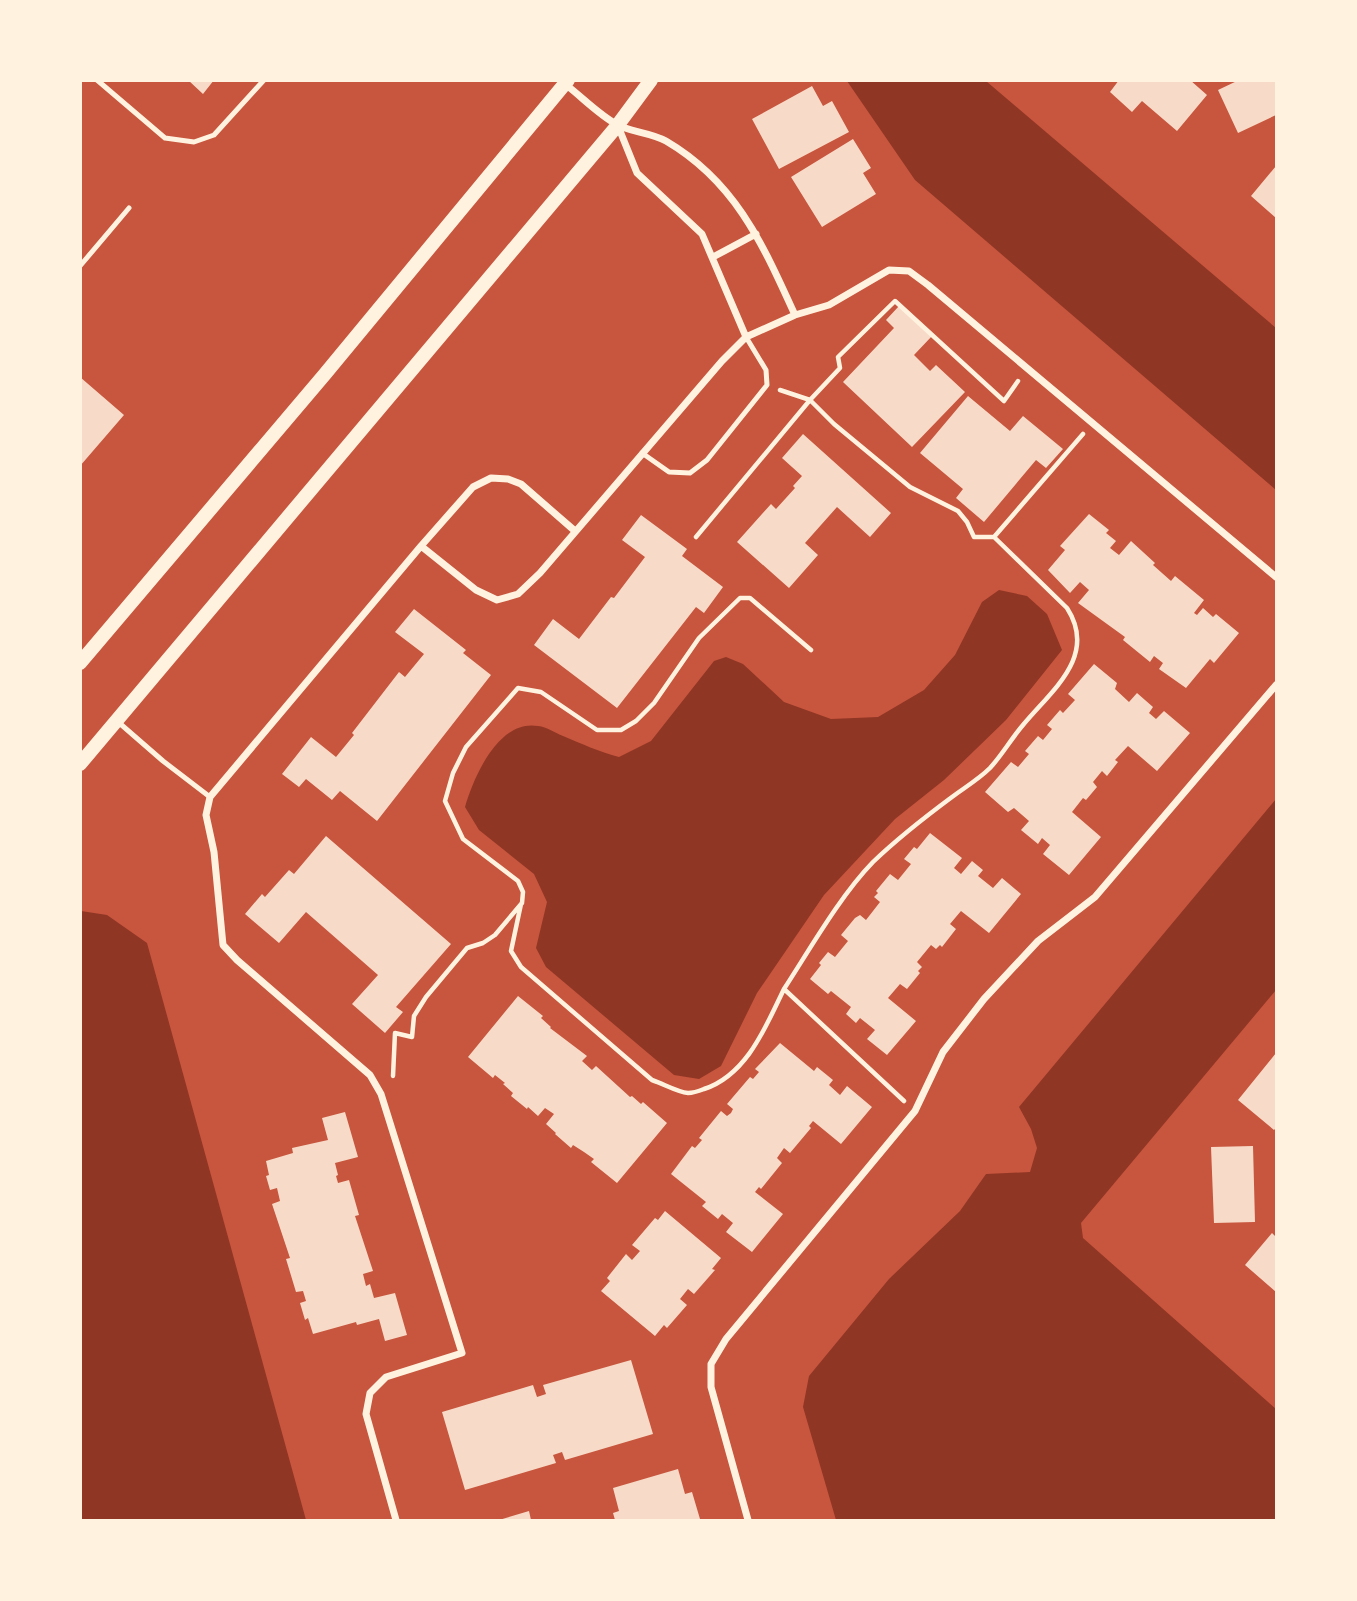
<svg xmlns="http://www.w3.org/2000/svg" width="1357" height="1601" viewBox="0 0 1357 1601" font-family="'Open Sans',sans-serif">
  <rect width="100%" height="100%" fill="#c8553d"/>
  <path fill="#8f3625" d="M847,81H986L1276,328V490L915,180Z
    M999,590L1027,596L1047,614L1062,650L1006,720L944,780L895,819L824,895L757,993L721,1066L699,1079L674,1075L546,967L536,948L547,902L534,874L479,830L465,807C474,776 499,719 538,726C547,727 555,733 563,736C582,744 600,752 619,757L651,741L714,661L726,657L743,664L784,702L831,719L878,717L924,690L955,655L982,602Z
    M1276,799V990L1081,1223L1083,1238L1276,1409V1520H836L803,1407L809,1376L889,1279L960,1211L986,1174L1030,1172L1037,1148L1031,1129L1019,1107Z
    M81,911L107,915L147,943L306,1520H81Z"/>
  <path fill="#f7dbc8" d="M188,80H214L203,94Z
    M1119,80H1190L1207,95L1177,131L1142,101L1132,112L1110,92Z
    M1239,80H1276V115L1238,133L1218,90Z
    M812,86L823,106L832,101L849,132L779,169L752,119Z
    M853,139L871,168L863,173L876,194L822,227L791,177Z
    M1276,166V218L1251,196Z
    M899,306L932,336L914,355L930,371L936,365L965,392L912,447L843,382L894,328L886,320Z
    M80,377L124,415L80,466Z
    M968,396L1010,431L1023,416L1063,449L1046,468L1036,460L984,522L956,498L963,489L920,453Z
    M803,434L891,513L870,537L837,507L805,543L818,555L789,588L737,542L771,504L776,509L795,488L793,486L802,476L782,458Z
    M1089,514L1109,530L1106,533L1116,541L1110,548L1119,555L1131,541L1155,563L1153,565L1171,581L1175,576L1204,600L1194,613L1197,615L1203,608L1213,617L1216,614L1239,633L1214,663L1210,659L1186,688L1159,669L1163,663L1154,656L1150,662L1123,640L1125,637L1078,603L1089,590L1080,582L1070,593L1048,570L1065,550L1060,546Z
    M641,515L687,549L682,556L723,587L704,613L696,607L617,708L534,645L553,619L579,639L611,597L614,598L645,557L622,540Z
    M414,609L466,650L463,653L491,675L377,821L340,791L332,800L306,779L299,787L282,774L311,737L336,757L354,735L352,733L399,672L405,677L424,654L395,632Z
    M1094,664L1117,683L1115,689L1129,702L1137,693L1153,707L1149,713L1156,719L1164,711L1190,733L1157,771L1128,746L1115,760L1118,762L1107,776L1102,771L1093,782L1097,787L1086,800L1083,798L1072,812L1101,837L1069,875L1043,854L1050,845L1042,838L1038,844L1021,830L1029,821L1014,808L1008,812L985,792L1011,762L1018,767L1029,754L1025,751L1038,736L1043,740L1052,729L1047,725L1060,710L1063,713L1075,700L1068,694Z
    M930,833L962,858L954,868L961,874L972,861L983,870L978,876L993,888L1002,878L1021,894L989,933L961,911L950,924L956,929L942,947L940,945L936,949L931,945L917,962L922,967L918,971L920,973L907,989L900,984L888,998L916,1021L887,1055L867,1039L875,1030L860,1018L856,1023L846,1014L851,1007L831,991L828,994L810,979L821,965L819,963L828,952L835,957L848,941L841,935L855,918L860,915L866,920L880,902L874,897L878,893L876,891L890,874L898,880L911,864L904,859L914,847L917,849Z
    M326,836L451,944L396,1007L403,1012L385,1033L352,1004L378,975L306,912L279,943L245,914L262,894L265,897L289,870L294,874Z
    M518,996L543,1016L541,1018L551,1027L550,1028L587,1056L582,1061L592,1070L596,1066L630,1097L632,1096L641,1104L643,1102L667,1123L617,1183L591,1162L594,1159L584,1152L573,1145L571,1148L555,1134L556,1133L546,1124L554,1114L545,1108L538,1116L528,1107L527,1109L511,1096L513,1093L503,1084L505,1083L495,1075L493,1078L468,1057Z
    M780,1043L814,1071L817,1067L833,1080L829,1085L840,1095L847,1086L872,1107L841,1144L813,1121L809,1126L811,1128L790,1153L784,1148L777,1158L782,1163L761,1189L759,1187L755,1192L783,1214L752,1252L726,1232L733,1223L722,1214L718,1219L702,1206L706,1202L671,1174L692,1146L695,1148L702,1140L699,1138L721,1111L727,1116L731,1113L733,1109L727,1104L750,1077L753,1079L759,1072L755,1069Z
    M1276,1053V1128L1274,1130L1238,1100Z
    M345,1112L358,1157L335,1163L338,1175L336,1176L338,1183L349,1180L359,1215L355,1216L373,1271L363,1274L366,1286L370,1284L374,1298L395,1293L407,1335L385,1341L379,1319L357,1325L356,1322L313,1334L308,1318L305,1320L300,1303L306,1301L303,1291L296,1292L286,1259L290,1258L272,1204L280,1201L277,1188L270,1190L266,1176L269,1175L266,1161L293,1153L292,1148L328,1140L322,1118Z
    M1253,1146L1255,1222L1214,1223L1211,1147Z
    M665,1211L721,1258L712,1269L715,1270L694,1294L688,1289L680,1299L687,1305L667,1328L664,1325L655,1336L601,1291L610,1281L607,1278L626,1254L632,1260L640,1251L632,1245L655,1218L658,1220Z
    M1272,1233L1276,1237V1292L1245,1265Z
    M631,1360L653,1434L565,1460L562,1452L553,1455L556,1463L465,1490L442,1412L533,1385L537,1397L546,1394L543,1385Z
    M678,1469L685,1494L692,1492L700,1519L615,1520L613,1513L619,1511L613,1488Z
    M529,1511L531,1520H499Z"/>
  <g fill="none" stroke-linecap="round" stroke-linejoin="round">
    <path stroke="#fff3e0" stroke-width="4.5" d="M780,390L810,400L834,424L910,487L958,511L967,522L974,537H994
      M696,537L810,400L840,368L838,357L895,301L1004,401L1018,381
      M521,904L511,951L521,967L652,1080C664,1084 677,1092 688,1093C693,1093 699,1091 704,1089C747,1075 766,1026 784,989
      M393,1076L395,1033L412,1037L414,1016L426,997L467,948L483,943L495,935L522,903L523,892L518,881L463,839L445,801L453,773L466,747L518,688L541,692L597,730H621L636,721L654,703L699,638L740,598H750L811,650
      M904,1101L784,989C810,949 840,896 873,862C897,839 925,817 952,797C964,788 979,779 990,768C1002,755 1011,739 1023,725C1052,690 1098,656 1067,608L994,537L1083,434"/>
    <path stroke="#fff3e0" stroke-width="5" d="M97,80L165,138L194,142L214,135L264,80
      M80,266L129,208
      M642,453L669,472L690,473L707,460L767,385L766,370L746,337
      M117,721L163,761L210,797"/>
    <path stroke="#fff3e0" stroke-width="7" d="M565,84C582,97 598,114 616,124C629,132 650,132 666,141C736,182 763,245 795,315
      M618,126L637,173L702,234L746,337
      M713,257L756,234
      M421,546L473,487L491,478L508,479L521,484L575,531
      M396,1520L366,1414L370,1393L386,1377L462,1353L381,1094L370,1075L237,960L223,945L214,852L206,815L210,797L421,546L476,590L497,600L518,594L540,573L722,361L746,337L795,315L829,305L889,270L909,271L928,285L1276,577
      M748,1520L711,1387V1364L726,1339L915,1111L943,1052L984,999L1038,941L1095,897L1276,685"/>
    <path stroke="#fff3e0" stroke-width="14" d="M80,663L325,374L568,80
      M80,764L617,126L651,80"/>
  </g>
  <rect width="1357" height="1601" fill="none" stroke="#fff3e0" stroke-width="164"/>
</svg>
